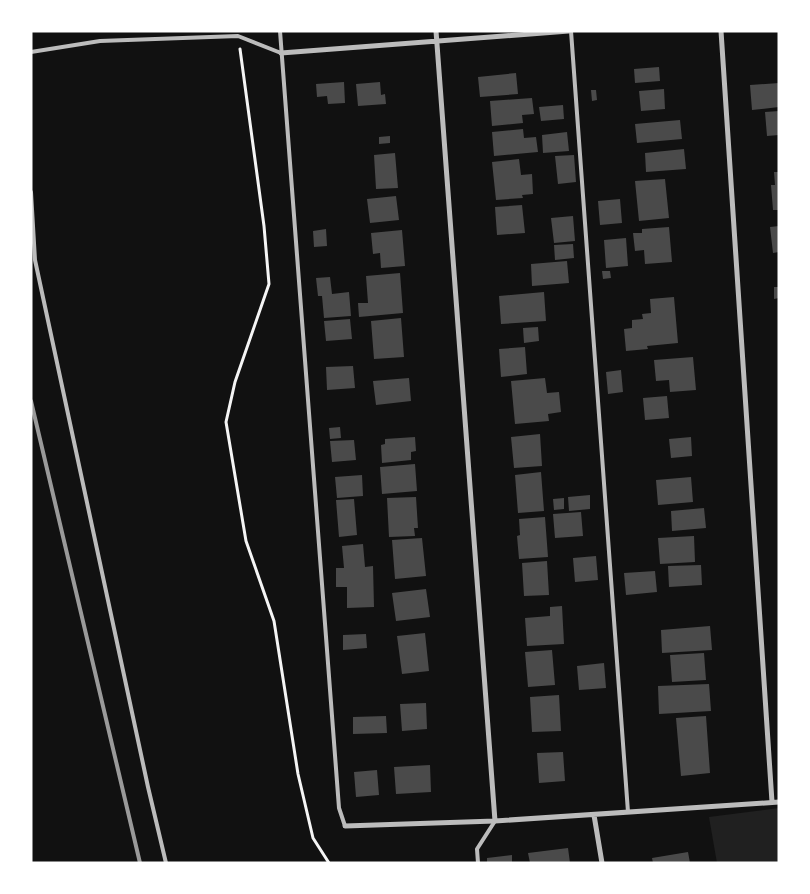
<svg xmlns="http://www.w3.org/2000/svg" width="810" height="894" viewBox="0 0 810 894" font-family="'PT Sans',sans-serif">
  <rect width="100%" height="100%" fill="#111"/>
  <path fill="#202020" d="M779,808V863H717L709,817Z"/>
  <path fill="#4a4a4a" d="M659,67L660,81L635,83L634,69Z
    M516,73L518,94L480,97L478,77Z
    M344,82L345,103L328,104L327,96L317,97L316,84Z
    M380,82L381,95L385,94L386,104L358,106L356,84Z
    M779,83V107L752,110L750,85Z
    M664,89L665,109L641,111L639,91Z
    M591,90H596L597,100L592,101Z
    M532,98L534,114L522,115L523,123L492,126L490,101Z
    M563,105L564,119L541,121L539,107Z
    M779,111V135L767,136L765,112Z
    M680,120L682,139L637,143L635,124Z
    M523,129L524,138L536,137L538,152L494,156L492,132Z
    M567,132L569,151L543,153L542,135Z
    M390,136V143L379,144V137Z
    M684,149L686,169L646,172L645,153Z
    M395,153L398,188L376,189L374,155Z
    M574,155L576,182L558,184L555,156Z
    M519,159L521,175L532,174L533,194L522,195L523,198L496,200L492,162Z
    M774,172H779V210H773L771,185H775Z
    M665,179L669,218L639,221L635,181Z
    M396,196L399,220L370,223L367,199Z
    M620,199L622,223L600,225L598,201Z
    M522,205L525,233L497,235L495,207Z
    M573,216L575,241L554,243L551,218Z
    M779,226V252L773,253L770,227Z
    M669,227L672,262L645,264L644,250L635,251L633,233H642V229Z
    M326,229L327,246L314,247L313,231Z
    M402,230L405,266L381,268L380,253L373,254L371,233Z
    M626,238L628,266L606,268L604,240Z
    M573,244L574,258L555,260L554,245Z
    M567,261L569,283L532,286L531,264Z
    M602,271H610L611,278L603,279Z
    M400,273L403,313L359,317L358,303H368L366,276Z
    M330,277L332,294L349,292L351,316L324,318L322,296H318L316,278Z
    M774,287H779V298L774,299Z
    M544,292L546,321L501,324L499,296Z
    M674,297L678,343L647,346L648,349L626,351L624,329L632,328V320L643,319L642,314L651,313L650,299Z
    M401,318L404,357L374,359L371,321Z
    M350,319L352,339L326,341L324,321Z
    M538,327L539,341L524,343L523,328Z
    M525,347L527,374L501,377L499,349Z
    M693,357L696,390L670,392L669,380L656,381L654,360Z
    M353,366L355,388L327,390L326,367Z
    M621,370L623,392L608,394L606,372Z
    M409,378L411,401L376,405L373,381Z
    M545,378L547,393L559,392L561,412L548,414L549,421L515,424L511,381Z
    M667,396L669,418L645,420L643,398Z
    M340,427L341,438L330,439L329,428Z
    M540,434L542,466L514,468L511,437Z
    M415,437L416,451L411,452V460L382,463L381,445L385,444V439Z
    M691,437L692,456L671,458L669,439Z
    M354,440L356,460L332,462L330,441Z
    M415,464L417,491L382,494L380,467Z
    M541,472L544,511L518,513L515,475Z
    M362,475L363,496L337,498L335,477Z
    M691,477L693,502L658,505L656,480Z
    M590,495V509L569,511L568,497Z
    M416,497L418,528H414L415,536L389,537L387,498Z
    M564,498V509L554,510L553,499Z
    M354,499L357,535L339,537L336,500Z
    M704,508L706,528L672,531L671,511Z
    M581,512L583,536L555,538L553,514Z
    M545,517L548,557L519,559L517,536L520,535L519,519Z
    M694,536L695,562L660,564L658,538Z
    M422,538L426,576L395,579L392,540Z
    M363,544L365,567L373,566L374,607L347,608V587H336V568H344L342,546Z
    M596,556L598,580L575,582L573,558Z
    M547,561L549,595L524,596L522,563Z
    M701,565L702,585L669,587L668,566Z
    M655,571L657,592L626,595L624,573Z
    M426,589L430,617L396,621L392,593Z
    M562,606L564,644L527,646L525,618L550,616V607Z
    M710,626L712,650L662,653L661,630Z
    M425,633L429,671L402,674L397,636Z
    M366,634L367,648L343,650V635Z
    M552,650L555,685L528,687L525,652Z
    M704,653L706,680L672,682L670,655Z
    M604,663L606,688L579,690L577,666Z
    M709,684L711,711L659,714L658,686Z
    M559,695L561,731L532,732L530,697Z
    M426,703L427,729L402,731L400,704Z
    M386,716L387,733L353,734V717Z
    M706,716L710,773L681,776L676,718Z
    M563,752L565,781L539,783L537,753Z
    M430,765L431,792L396,794L394,767Z
    M377,770L379,795L356,797L354,772Z
    M568,848L570,863H530L528,853Z
    M688,852L690,863H653L652,858Z
    M512,855V863H487V858Z"/>
  <g fill="none" stroke-linecap="round" stroke-linejoin="round">
    <path stroke="#f5f5f5" stroke-width="3" d="M240,49L264,226L269,284L235,382L226,422L246,541L274,621L298,774L313,838L329,863"/>
    <path stroke="#bcbcbc" stroke-width="4" d="M280,31L339,808L345,826
      M571,31L628,812
      M31,52L100,41L238,36L281,53
      M31,192L35,260L148,787L166,863
      M478,863L477,849L495,821"/>
    <path stroke="#bcbcbc" stroke-width="5" d="M436,31L495,821
      M721,31L772,802
      M281,53L569,31
      M594,815L602,863
      M345,826L495,821L779,802"/>
    <path stroke="#9a9a9a" stroke-width="4" d="M31,401L140,863"/>
  </g>
  <rect width="810" height="894" fill="none" stroke="#ffffff" stroke-width="65"/>
</svg>
